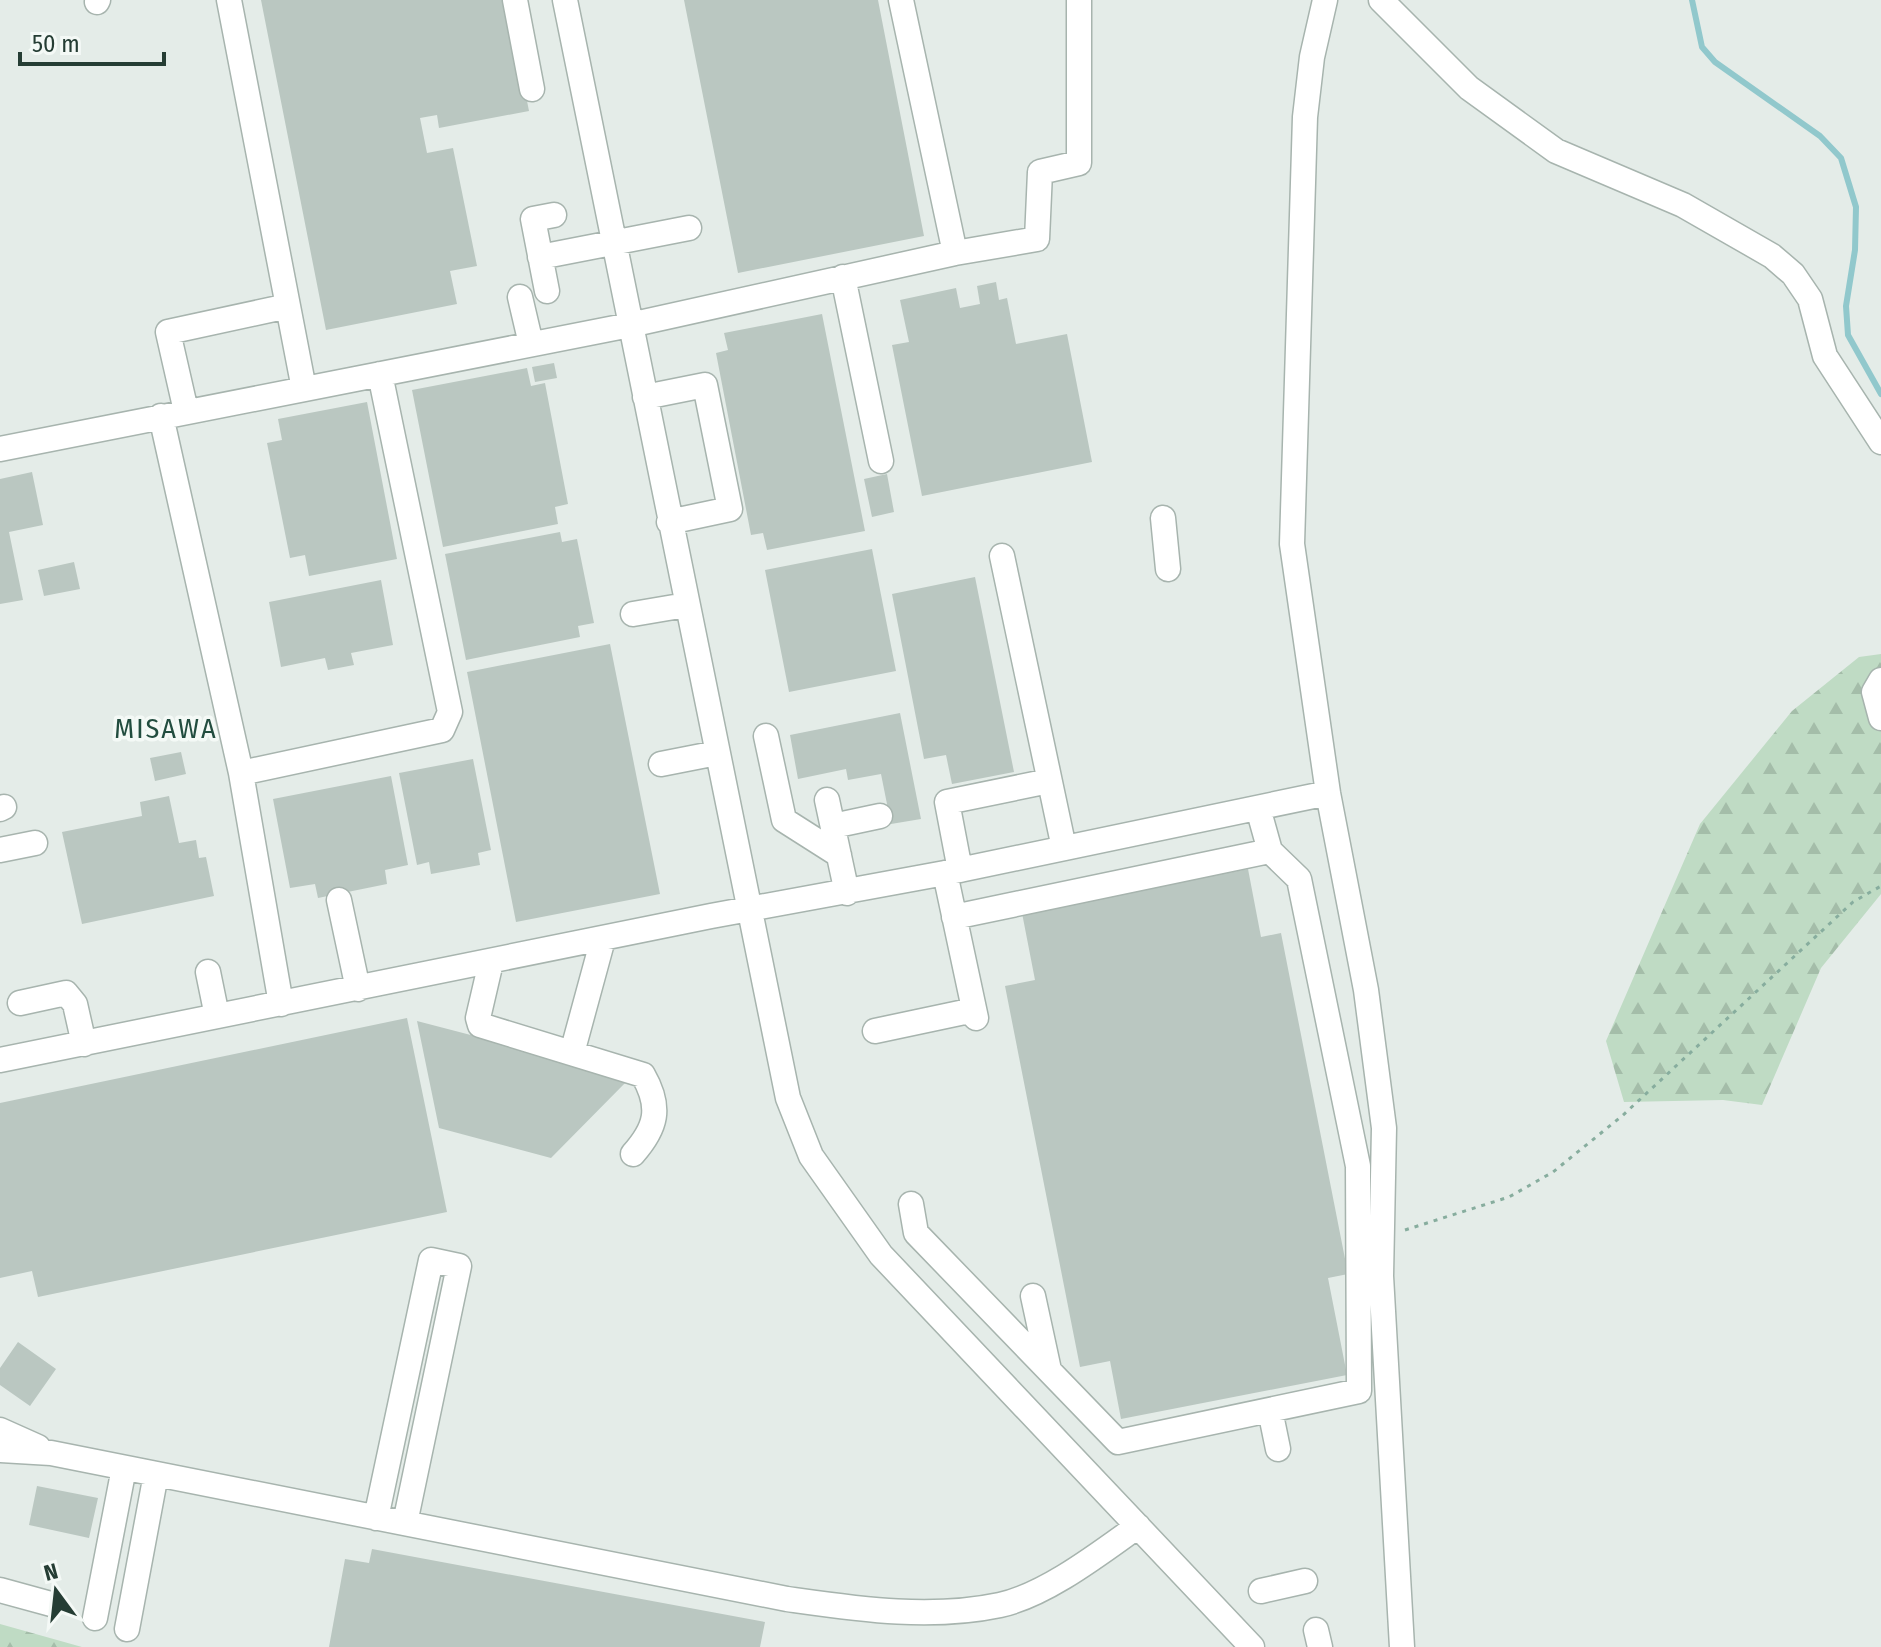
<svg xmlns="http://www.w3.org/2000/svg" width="1881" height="1647" viewBox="0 0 1881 1647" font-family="'Fira Sans Condensed',sans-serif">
  <defs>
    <pattern id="forest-firs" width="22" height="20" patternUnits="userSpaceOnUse" patternTransform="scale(2)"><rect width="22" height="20" fill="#bfdbc4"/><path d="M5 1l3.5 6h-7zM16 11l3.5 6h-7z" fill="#a4bda9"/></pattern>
  </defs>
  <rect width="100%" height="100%" fill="#e4ece8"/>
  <path fill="url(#forest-firs)" d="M1881,654V894L1821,968L1762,1105L1723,1100L1624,1102L1606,1041L1700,824L1792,711L1859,657Z
    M0,1624L82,1647H0Z"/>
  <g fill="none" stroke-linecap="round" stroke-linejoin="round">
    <path stroke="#91c8cc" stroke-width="6" d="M1692,0L1702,47L1715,62L1820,136L1841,158L1856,207L1855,250L1846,306L1848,335L1881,394"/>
  </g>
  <path fill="#bac7c1" d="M261,0H507L529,111L439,128L437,115L420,118L427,153L453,148L477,266L450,271L457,304L326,330Z
    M684,0H878L924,236L738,273Z
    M996,282L999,300L1007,298L1016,344L1067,334L1092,462L922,496L892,345L909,342L900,300L956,288L960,308L980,304L977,286Z
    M822,314L865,531L767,550L763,533L751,535L716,353L728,350L724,333Z
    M554,363L557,378L535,382L532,367Z
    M527,368L531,386L545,383L568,504L555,507L558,524L443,547L412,390Z
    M367,402L397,559L309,576L305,555L290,558L267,443L282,440L278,419Z
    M32,472L43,525L9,532L23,600L0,604V479Z
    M887,474L894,512L872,517L864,479Z
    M560,532L562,542L577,539L594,623L578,626L580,637L466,660L445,554Z
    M872,549L896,671L789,692L765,570Z
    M74,562L80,589L44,596L38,570Z
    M975,577L1014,772L952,784L946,755L924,759L892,594Z
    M381,580L393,645L351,653L354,665L328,670L325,658L281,667L269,602Z
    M610,644L660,894L516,922L467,672Z
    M900,713L921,819L891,824L881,774L848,780L846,769L798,779L790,735Z
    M181,752L186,774L155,781L150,758Z
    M473,759L491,850L478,853L480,865L431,874L429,862L417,865L399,773Z
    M391,776L408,865L385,870L387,884L318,898L315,884L290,888L273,799Z
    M169,796L179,843L196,840L199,858L206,857L214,896L82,924L62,832L142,816L140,802Z
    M1248,869L1261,937L1281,933L1348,1274L1328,1278L1347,1375L1121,1419L1110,1361L1080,1367L1005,986L1035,980L1022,913Z
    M407,1018L447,1212L38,1297L32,1271L0,1278V1103Z
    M417,1021L578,1063L628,1080L551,1158L439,1128Z
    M18,1342L56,1369L30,1406L0,1385V1368Z
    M37,1486L98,1498L89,1538L29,1525Z
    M372,1549L765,1622L760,1647H329L345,1559L369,1563Z"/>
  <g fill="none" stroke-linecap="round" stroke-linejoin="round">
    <defs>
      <path id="minor" d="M229,0L304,389
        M515,0L532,89
        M565,0L788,1098L811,1156L881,1255L1252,1647
        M901,0L955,253L1037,239L1040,172L1079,163V0
        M1325,0L1312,57L1305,117L1292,544L1328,793L1366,990L1384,1128L1381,1276L1402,1647
        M1381,0L1469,88L1556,151L1683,205L1772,256L1793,274L1810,299L1825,356L1881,442
        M97,2L98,0
        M540,257L689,228
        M843,277L881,461
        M547,291L533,219L554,215
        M520,297L531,344
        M645,397L705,385L730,509L669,522
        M186,411L168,332L288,306
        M161,416L241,773L281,1004
        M0,449L630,325L955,253
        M1163,518L1168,569
        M1002,556L1064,848
        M633,614L686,605
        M1881,680L1874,692L1881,718
        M766,736L784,820L839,855
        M661,764L717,753
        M241,773L442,730L450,712L380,374
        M827,800L847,893
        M0,809L4,807
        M833,826L880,816
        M0,850L35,843
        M960,870L947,802L1049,781
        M945,873L976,1018
        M339,900L358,989
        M954,917L1270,851
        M491,962L478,1018L480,1025L643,1075C662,1108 656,1128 633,1154
        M208,972L217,1016
        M20,1003L66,993L75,1004L84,1044
        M875,1031L974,1010
        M572,1053L603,939
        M0,1060L711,916L945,873L1328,793
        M911,1204L916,1233L1118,1442L1359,1391L1358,1166L1299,879L1270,851L1258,808
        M1033,1296L1049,1370
        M1270,1410L1278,1449
        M0,1430L38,1447
        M0,1450L51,1453L787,1599C858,1609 929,1620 1000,1605C1046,1595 1100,1553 1138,1526
        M376,1518L431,1260L459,1266L405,1523
        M0,1590L51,1604
        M1261,1591L1305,1581
        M95,1618L124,1468
        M127,1629L156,1474
        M1316,1630L1320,1647"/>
    </defs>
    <use href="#minor" stroke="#a7b4ae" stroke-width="27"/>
    <path stroke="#87ad9e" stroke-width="3" stroke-dasharray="4 6" stroke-linecap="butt" d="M1405,1230L1509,1197L1553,1172L1622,1116L1853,902L1881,886"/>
    <use href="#minor" stroke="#fff" stroke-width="24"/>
  </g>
  <g text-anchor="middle" stroke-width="7" stroke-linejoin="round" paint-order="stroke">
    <g font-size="28" letter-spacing="2" fill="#224d3f" stroke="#f4f9f6">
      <text x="166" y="738">MISAWA</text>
    </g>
  </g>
  <g transform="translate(56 1591) rotate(345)" stroke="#f4f9f6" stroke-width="6" paint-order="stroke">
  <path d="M0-6L14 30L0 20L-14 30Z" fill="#253d34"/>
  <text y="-12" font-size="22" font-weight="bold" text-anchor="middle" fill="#253d34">N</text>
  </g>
  <path d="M20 52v12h144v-12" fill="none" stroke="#253d34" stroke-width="4"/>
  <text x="32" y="52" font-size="24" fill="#253d34" stroke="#f4f9f6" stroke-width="6" paint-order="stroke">50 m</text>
</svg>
